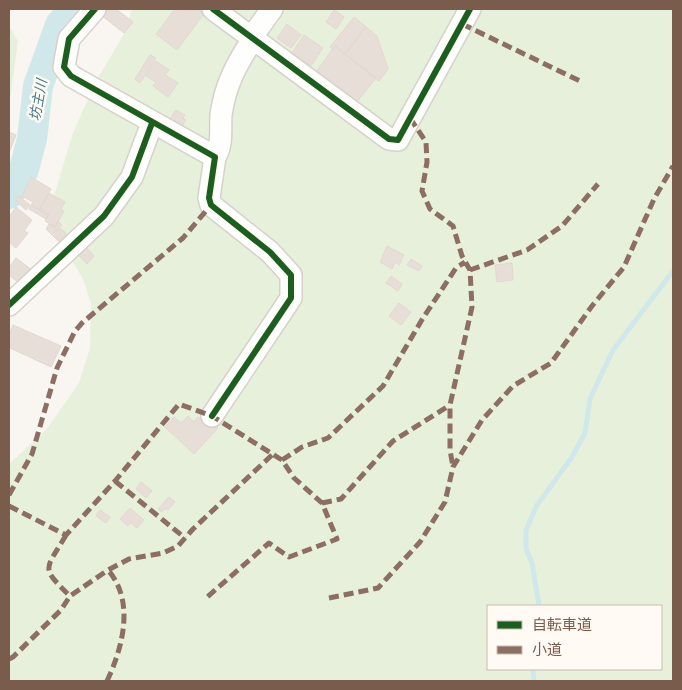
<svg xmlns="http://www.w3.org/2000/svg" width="682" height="690" viewBox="0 0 682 690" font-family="'Nunito Sans','Noto Sans JP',sans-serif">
  <rect width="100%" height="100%" fill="#f9f5f0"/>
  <path fill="#e7f0db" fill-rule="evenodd" d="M132,9H673V681H9V464L46,430L79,383L90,348L91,304L83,279L52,227L50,209L73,133L95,83L124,34ZM488,606H661V669H488Z
    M9,26L18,41L9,107Z"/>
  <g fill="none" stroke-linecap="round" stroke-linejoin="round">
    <path stroke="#d0e8ea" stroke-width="5" d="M539,606L532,563L526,549V530L537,505L572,457L585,433L590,399L613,350L673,271
      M533,669L534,681"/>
    <path stroke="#d0e8ea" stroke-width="30" d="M9,194L24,169L32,139L38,86L60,25L74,9"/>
  </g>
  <path fill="#e6ded7" stroke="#e2d8d2" d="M106,9H116L133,22L124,33L101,15Z
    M175,9L206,11L177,50L156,34Z
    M334,10L344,17L336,29L326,22Z
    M354,17L366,27L345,54L335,46L333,49L330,47Z
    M287,24L301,35L291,48L277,38Z
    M366,27L377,36L388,69L379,81L345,54Z
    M304,35L323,48L311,66L292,53Z
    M335,46L376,78L356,103L316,72Z
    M150,55L156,58L140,83L135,79Z
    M156,61L169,70L165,75L178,83L168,97L153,86L156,82L146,76Z
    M176,110L185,115L183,118L186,120L182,126L179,124L177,128L168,122Z
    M9,132L16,135L9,153Z
    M31,177L51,189L39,210L31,205L33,202L22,196Z
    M49,193L65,202L61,209L64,211L55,227L45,221L49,215L39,210Z
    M19,196L30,205L26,210L15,200Z
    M31,205L49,215L46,219L29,209Z
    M16,207L32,220L24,231L28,233L16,248L9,242V217Z
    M58,221L62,225L52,235L46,229L49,224L55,227Z
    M60,228L69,236L62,244L53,236Z
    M85,246L94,256L87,264L77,254Z
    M387,246L404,255L399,265L395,262L392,269L380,262Z
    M16,258L32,270L21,285L9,275V268Z
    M411,259L422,266L419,271L407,265Z
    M512,263L513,280L497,282L495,265Z
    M391,276L402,284L398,291L386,283Z
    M399,303L411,312L401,325L389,316Z
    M13,325L61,346L51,367L10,348L9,335Z
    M188,416L194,422L198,417L218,428L194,454L165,427L174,417L181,423Z
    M141,482L152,491L146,498L136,489Z
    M169,497L175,502L168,510L166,508L162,512L158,509Z
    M130,508L144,520L137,528L131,523L128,526L120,519Z
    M100,510L110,517L106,523L96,516Z"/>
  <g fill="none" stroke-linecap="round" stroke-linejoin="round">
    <defs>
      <path id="minor" d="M95,9L69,39L64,67L71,76L215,157L209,198L211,205L270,252L291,275V298L212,416
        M213,9L389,139L398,140L470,9
        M251,38L272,9
        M215,157C223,145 220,129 221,115C225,85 237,63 253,39
        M9,305L104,216L132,177L152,123"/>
    </defs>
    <use href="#minor" stroke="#d7d1cb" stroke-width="24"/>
    <use href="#minor" stroke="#fefefd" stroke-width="21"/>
    <path stroke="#8d6e63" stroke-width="5" stroke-dasharray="10 5" stroke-linecap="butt" d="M462,24L580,81
      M410,118L426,142L427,162L422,191L430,209L453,226L462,256L470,270L472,307L450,405V450L453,467
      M470,270L527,250L562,226L598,184
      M282,460L302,447L328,438L383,386L423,318L456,268L465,262
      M115,481L185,538
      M9,495L32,454L57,368L75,331L82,323L183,238L211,205
      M322,503L341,499L393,441L450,405
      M9,506L66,535L115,481L179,404L212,416L282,460L294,478L322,503L337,539L289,557L269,543L206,598
      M66,535C46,570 39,566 70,596
      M329,598L378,588L420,542L445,502L453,467L482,420L513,386L551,363L592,306L624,267L654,199L673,166
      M9,659L13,657L61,610L70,596L108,570L129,559L163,553L178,546L193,529L273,454
      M107,681C123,647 135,601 108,570"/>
    <defs>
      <path id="cycleway" d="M95,9L69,39L64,67L71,76L215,157L209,198L211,205L270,252L291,275V298L212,416
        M213,9L389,139L398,140L470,9
        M9,305L104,216L132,177L152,123"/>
    </defs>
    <use href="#cycleway" stroke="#fffaf3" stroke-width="9"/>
    <use href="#cycleway" stroke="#1b5e20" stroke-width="6"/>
  </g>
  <g text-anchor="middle" stroke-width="5" stroke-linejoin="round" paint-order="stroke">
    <g font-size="14" font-style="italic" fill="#437c86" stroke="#fffaf3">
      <text transform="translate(38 100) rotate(-80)" y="5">坊主川</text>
    </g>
  </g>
  <rect width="682" height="690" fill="none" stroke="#7a5c4d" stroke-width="20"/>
  <rect x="487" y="605" width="175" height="65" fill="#fffaf3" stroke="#cabbb1"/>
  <rect x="497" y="621" width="25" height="8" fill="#1b5e20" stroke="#cabbb1"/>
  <text x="532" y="630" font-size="15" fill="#7a5c4d">自転車道</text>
  <rect x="497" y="646" width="25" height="8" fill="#8d6e63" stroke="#cabbb1"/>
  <text x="532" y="655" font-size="15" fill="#7a5c4d">小道</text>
</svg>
